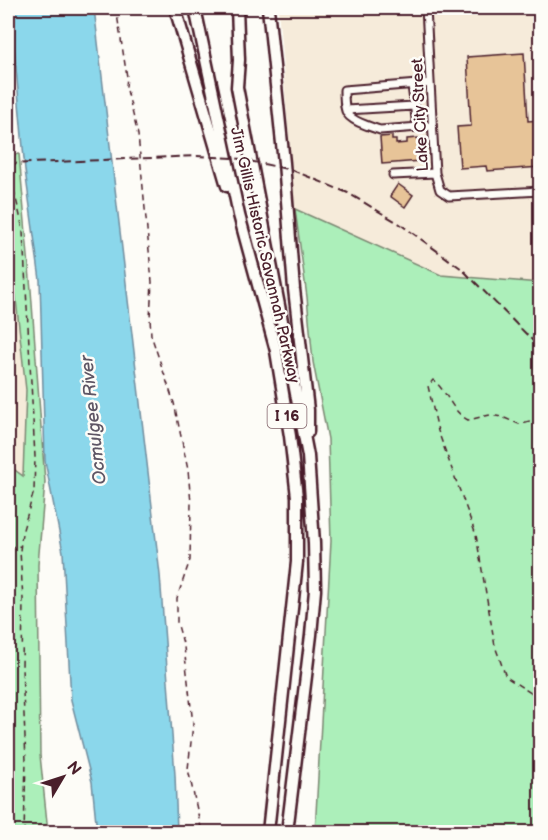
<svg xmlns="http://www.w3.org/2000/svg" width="548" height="840" viewBox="0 0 548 840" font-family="'Balsamiq Sans',sans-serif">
  <rect width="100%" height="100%" fill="#fdfcf7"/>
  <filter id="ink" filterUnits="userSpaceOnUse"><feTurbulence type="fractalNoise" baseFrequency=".0167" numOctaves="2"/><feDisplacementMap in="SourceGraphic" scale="12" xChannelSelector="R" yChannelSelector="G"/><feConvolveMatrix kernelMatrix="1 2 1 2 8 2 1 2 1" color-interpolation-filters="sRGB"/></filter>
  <g filter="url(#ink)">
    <path fill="#f6ebda" d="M278,8H540V283L441,275L295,209Z
      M8,227L26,390L23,476L8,465Z"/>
    <path fill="#acefba" stroke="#7b8772" stroke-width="1.5" d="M19,154L31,290L45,482L38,565L40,755L48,832H8V465L23,476L26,390L8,227V155Z
      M295,209L441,275L540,283V832H315L331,541L328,439L313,362L307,297Z"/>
    <path fill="#8bd7eb" stroke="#718d9e" stroke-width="1.5" d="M8,8H94L160,575L175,775L177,832H97L92,782L71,700L63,552L45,461L40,280L25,170L14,46Z"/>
    <path fill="#e7c498" stroke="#4a1f2b" stroke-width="1.5" d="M524,53L528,121L540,120V167L487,171L486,166L460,168L457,127L471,126L467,57Z
      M392,136V140H396V144L407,143V139L418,138L420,161L382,164L380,137Z
      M398,184L413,195L405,207L390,196Z"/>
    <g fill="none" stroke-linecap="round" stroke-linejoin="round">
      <defs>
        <path id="minor" d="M426,8L435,173L440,190L449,196L540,191
          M533,8L540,16
          M430,83L344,90C344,97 344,105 346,111C349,121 371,127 380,130L432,126
          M412,85L417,127
          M346,110L414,106
          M393,175L435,173
          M8,759V821"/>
        <path id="highway" d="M175,8L227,186
          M195,8L239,215L276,351L290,436L297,497V562L268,832
          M237,8L239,60L237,87L308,456L314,543L315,590L311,635L287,832
          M268,8L284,163L294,289L308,410V432"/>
      </defs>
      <use href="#minor" stroke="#4a1f2b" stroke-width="11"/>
      <use href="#highway" stroke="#4a1f2b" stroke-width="15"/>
      <path stroke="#4a1f2b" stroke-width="1.5" stroke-dasharray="6 4.5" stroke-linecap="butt" d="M116,8L127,77L126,86L138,135L152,282L150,318L151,335L174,403L188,470L191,503L190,560L177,598V622L184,647L193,724L188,769L202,832
        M8,149C8,178 19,204 23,232L35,457L34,491L22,533L20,551L23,599L22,668L26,761L24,832
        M540,418L519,424L502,417L490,415L468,420C450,410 449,393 433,380L428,386L438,431L476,535L495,646L506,677L540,699
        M8,547L20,546
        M8,570L11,599L8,610"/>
      <use href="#minor" stroke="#fdfcf7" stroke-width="7"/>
      <use href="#highway" stroke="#fdfcf7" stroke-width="10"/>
      <path stroke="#4a1f2b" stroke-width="2" stroke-dasharray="9 4.5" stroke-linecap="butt" d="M8,164L197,156L235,158L292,170L348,193L400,224L462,269L540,348"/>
    </g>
  </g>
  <g text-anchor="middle" stroke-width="5" stroke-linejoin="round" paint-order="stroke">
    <rect fill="#fdfcf7" stroke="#806168" stroke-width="1.5" x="267.5" y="404" width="39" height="24" rx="4.5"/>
    <g font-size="15" font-weight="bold" fill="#4a1f2b">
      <text x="287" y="421">I 16</text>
    </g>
    <g font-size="16" fill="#4a1f2b" stroke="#fdfcf7">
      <text transform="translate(419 115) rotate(-93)" y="6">Lake City Street</text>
      <text transform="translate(266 255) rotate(77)" y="6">Jim Gillis Historic Savannah Parkway</text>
    </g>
    <g font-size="18" font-style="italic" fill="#5e5665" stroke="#fdfcf7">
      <text transform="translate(93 420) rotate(-96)" y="6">Ocmulgee River</text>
    </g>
  </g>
  <rect width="548" height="840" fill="none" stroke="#fdfcf7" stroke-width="30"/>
  <rect x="15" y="15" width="518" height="810" fill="none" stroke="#4a1f2b" stroke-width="2" filter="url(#ink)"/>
  <g transform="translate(63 777) rotate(51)" stroke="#fdfcf7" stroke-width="4.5" paint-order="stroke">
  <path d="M0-4.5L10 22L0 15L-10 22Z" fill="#4a1f2b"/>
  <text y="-9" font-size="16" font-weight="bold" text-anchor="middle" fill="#4a1f2b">N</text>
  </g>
</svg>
